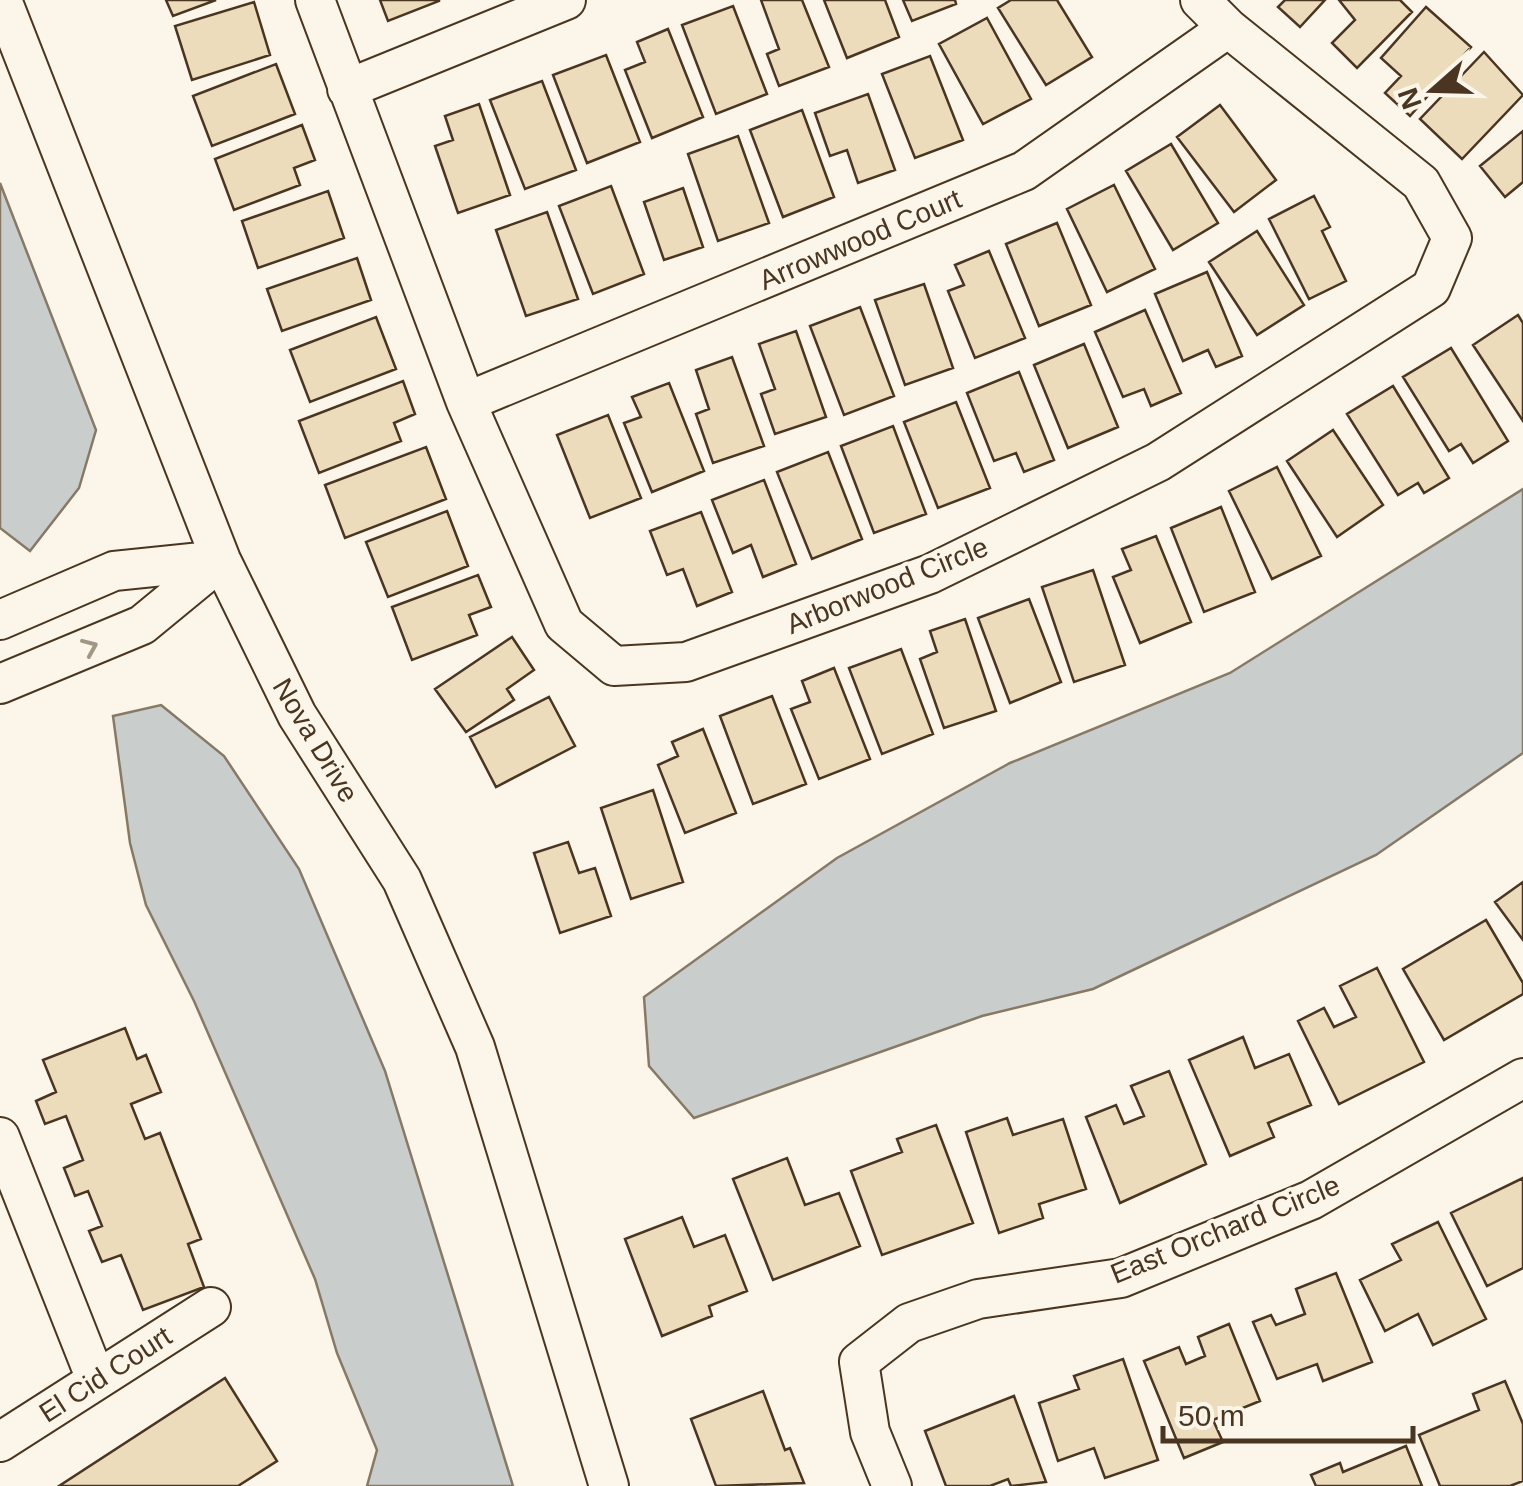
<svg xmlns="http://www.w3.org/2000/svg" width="1523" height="1486" viewBox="0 0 1523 1486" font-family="Arial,sans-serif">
  <rect width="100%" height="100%" fill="#fbf6e9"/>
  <path fill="#c9cecd" stroke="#887966" stroke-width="2.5" d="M0,183L96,430L79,488L30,551L0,528Z
    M1523,489V753L1376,855L1093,989L982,1016L694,1118L649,1066L644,997L837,858L1010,763L1230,673Z
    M161,705L224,756L299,869L385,1071L513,1486H367L377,1450L337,1353L315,1279L194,1001L146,905L130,843L113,716Z"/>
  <path fill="#ecdcbc" stroke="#4a3520" stroke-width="2.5" d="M166,0H216L173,16Z
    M380,0H439V1L388,21Z
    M761,0H802L829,67L779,86L767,54L779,49Z
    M824,0H885L899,37L847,58Z
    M903,0H955L956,4L912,21Z
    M1011,0H1057L1092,57L1046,85L998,8Z
    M1285,0H1325L1300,27L1278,7Z
    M1339,0H1400L1412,12L1357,68L1332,43L1355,20Z
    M254,2L270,55L192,80L175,26Z
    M733,6L767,94L716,114L682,25Z
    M1426,7L1471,47L1410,116L1385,93L1401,76L1381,58Z
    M987,18L1031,99L983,124L939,44Z
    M668,29L703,117L652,138L625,70L645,62L637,42Z
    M1484,52L1523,95L1462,159L1420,119Z
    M606,55L640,142L587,163L553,75Z
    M930,56L963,140L915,158L882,74Z
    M276,64L295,114L212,146L193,96Z
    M542,81L576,170L525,189L490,100Z
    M868,94L895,170L858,183L847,150L830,156L815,113Z
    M479,104L510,195L458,213L435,146L453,140L445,116Z
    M1220,105L1276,180L1234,212L1177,137Z
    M802,110L834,197L783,217L750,130Z
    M302,125L315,160L294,168L300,185L234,210L215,159Z
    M1523,131V182L1505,197L1480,166Z
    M738,136L769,223L718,241L688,154Z
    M1171,144L1218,223L1173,250L1126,171Z
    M1114,185L1155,269L1107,292L1067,209Z
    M611,186L644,274L593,294L559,206Z
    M683,188L703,247L664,260L644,202Z
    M328,191L344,238L258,268L242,221Z
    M1314,196L1330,227L1322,231L1346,281L1309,299L1269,219Z
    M547,212L578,299L526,316L496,230Z
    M1057,223L1091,305L1039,326L1006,244Z
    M1257,231L1304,305L1257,335L1209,262Z
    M989,251L1025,338L975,358L948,291L964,285L955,265Z
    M357,258L371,300L282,331L267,289Z
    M1207,272L1242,356L1216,367L1208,350L1183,361L1155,294Z
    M924,284L953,368L905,385L875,300Z
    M860,307L894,396L844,415L810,326Z
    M1145,310L1181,393L1151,406L1144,389L1123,397L1095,332Z
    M1518,315L1523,323V421L1473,345Z
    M376,317L396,369L310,402L290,350Z
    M796,331L826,417L775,434L761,394L775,389L759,344Z
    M1084,344L1118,427L1068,448L1034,365Z
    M1451,348L1508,441L1473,463L1461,444L1449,451L1403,377Z
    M732,357L764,446L713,463L696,414L709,409L696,370Z
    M1019,372L1054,460L1024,472L1016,453L994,461L967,393Z
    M403,381L415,414L394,423L401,441L319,473L299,421Z
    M669,383L704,471L652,492L624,423L641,417L632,397Z
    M1393,386L1449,478L1424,493L1418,483L1398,495L1347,414Z
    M956,402L990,488L938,508L904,422Z
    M608,415L641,498L590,518L557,435Z
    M893,426L926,514L874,533L841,446Z
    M1333,430L1383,505L1337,537L1287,461Z
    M426,447L446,499L345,538L325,485Z
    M828,452L862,539L812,559L777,472Z
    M1277,467L1321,556L1272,579L1229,491Z
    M764,480L796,564L763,577L751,545L733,553L712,500Z
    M1221,507L1255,592L1204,612L1171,528Z
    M447,511L468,566L388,597L366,542Z
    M701,512L732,592L697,606L683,569L667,575L650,531Z
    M1156,536L1191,622L1140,643L1113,577L1131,570L1122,549Z
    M1093,570L1125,665L1074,682L1042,587Z
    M478,575L491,607L469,615L477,635L412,660L392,607Z
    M1029,599L1061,682L1010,703L978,618Z
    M965,619L996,711L944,728L920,659L937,652L930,631Z
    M512,637L534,670L507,689L514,700L466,732L435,689Z
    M901,649L933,734L882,754L849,668Z
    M834,668L870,759L819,779L791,709L810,702L802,681Z
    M772,696L806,784L753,804L720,716Z
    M549,697L575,746L496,787L470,737Z
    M703,729L736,813L685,833L658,765L678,756L672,742Z
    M653,790L683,882L631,899L601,808Z
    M568,842L579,873L595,868L611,916L560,933L534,853Z
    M1523,882V940L1495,902Z
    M1486,920L1523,983V994L1444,1040L1403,969Z
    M1377,968L1424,1062L1339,1104L1298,1021L1324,1008L1334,1027L1356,1017L1340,986Z
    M125,1028L137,1059L146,1055L161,1092L131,1104L145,1139L160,1133L201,1239L188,1244L204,1287L143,1310L121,1255L102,1262L89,1231L102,1226L88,1191L75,1196L64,1168L83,1160L66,1116L45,1124L36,1101L56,1092L43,1060Z
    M1243,1037L1255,1068L1289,1054L1311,1105L1268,1123L1274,1137L1230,1156L1189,1060Z
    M1169,1071L1206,1164L1120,1203L1086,1117L1116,1105L1124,1124L1144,1116L1131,1086Z
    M1007,1118L1013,1135L1063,1119L1086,1189L1039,1204L1043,1218L999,1233L966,1132Z
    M936,1125L973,1223L882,1255L851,1171L902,1152L897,1139Z
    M787,1158L805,1205L839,1193L860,1246L773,1280L733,1179Z
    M1523,1178V1268L1487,1286L1451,1213Z
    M682,1217L694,1247L725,1235L747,1291L709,1306L712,1316L662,1336L625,1239Z
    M1438,1222L1486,1319L1433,1345L1418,1314L1385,1331L1360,1280L1401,1260L1392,1244Z
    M1336,1273L1372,1362L1323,1381L1317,1364L1277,1379L1253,1322L1271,1315L1276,1325L1305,1314L1296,1289Z
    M1229,1324L1260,1401L1213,1420L1223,1442L1184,1458L1144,1361L1179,1347L1186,1364L1205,1356L1198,1337Z
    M1123,1359L1158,1460L1105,1478L1094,1448L1058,1461L1039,1403L1079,1389L1074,1376Z
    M225,1378L277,1461L238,1486H59Z
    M1505,1381L1523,1424V1481L1510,1486H1440L1419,1435L1479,1410L1473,1394Z
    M763,1391L785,1450L790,1448L804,1483L716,1486L691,1419Z
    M1014,1396L1046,1482L1011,1486L1008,1479L990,1486H946L925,1431Z
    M1406,1446L1422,1486H1316L1311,1475L1340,1463L1343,1472Z"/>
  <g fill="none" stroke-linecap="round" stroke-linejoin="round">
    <defs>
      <path id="minor" d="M2,0L221,560L297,715L402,880L475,1047L609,1486
        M315,0L466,402L564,624L614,666L686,662L930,574L1158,462L1431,288L1452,238L1421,183L1228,28L1200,0
        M347,89L566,0
        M466,402L1024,171L1228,28
        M0,620L114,571L221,560
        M0,684L142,625L221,560
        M0,1137L95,1377
        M0,1442L211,1307
        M892,1486L870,1432L859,1362L909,1323L978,1299L1121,1278L1311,1200L1523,1078"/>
    </defs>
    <use href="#minor" stroke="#4a3520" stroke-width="42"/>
    <use href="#minor" stroke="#fbf6e9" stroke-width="38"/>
  </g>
  <defs><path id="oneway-chevron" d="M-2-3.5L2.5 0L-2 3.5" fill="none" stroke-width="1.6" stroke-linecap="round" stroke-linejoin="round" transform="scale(2.5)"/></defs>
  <use stroke="#a29684" href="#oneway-chevron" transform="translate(90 647) rotate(-23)"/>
  <g text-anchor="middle" stroke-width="8" stroke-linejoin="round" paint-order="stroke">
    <g font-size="28" fill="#4a3520" stroke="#fbf6e9">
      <text transform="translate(860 239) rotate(-23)" y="10">Arrowwood Court</text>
      <text transform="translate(887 585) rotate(-22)" y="10">Arborwood Circle</text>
      <text transform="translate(316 740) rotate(59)" y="10">Nova Drive</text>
      <text transform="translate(1225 1229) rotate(-22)" y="10">East Orchard Circle</text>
      <text transform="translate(105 1374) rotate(-33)" y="10">El Cid Court</text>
    </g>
  </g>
  <g transform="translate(1433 90) rotate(250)" stroke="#fbf6e9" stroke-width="8" paint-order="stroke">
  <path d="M0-8L18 38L0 25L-18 38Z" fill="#4a3520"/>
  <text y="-15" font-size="28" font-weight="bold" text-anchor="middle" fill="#4a3520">N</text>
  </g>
  <path d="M1163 1426v15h250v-15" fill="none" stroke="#4a3520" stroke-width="5"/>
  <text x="1178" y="1426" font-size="30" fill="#4a3520" stroke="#fbf6e9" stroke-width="8" paint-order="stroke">50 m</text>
</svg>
